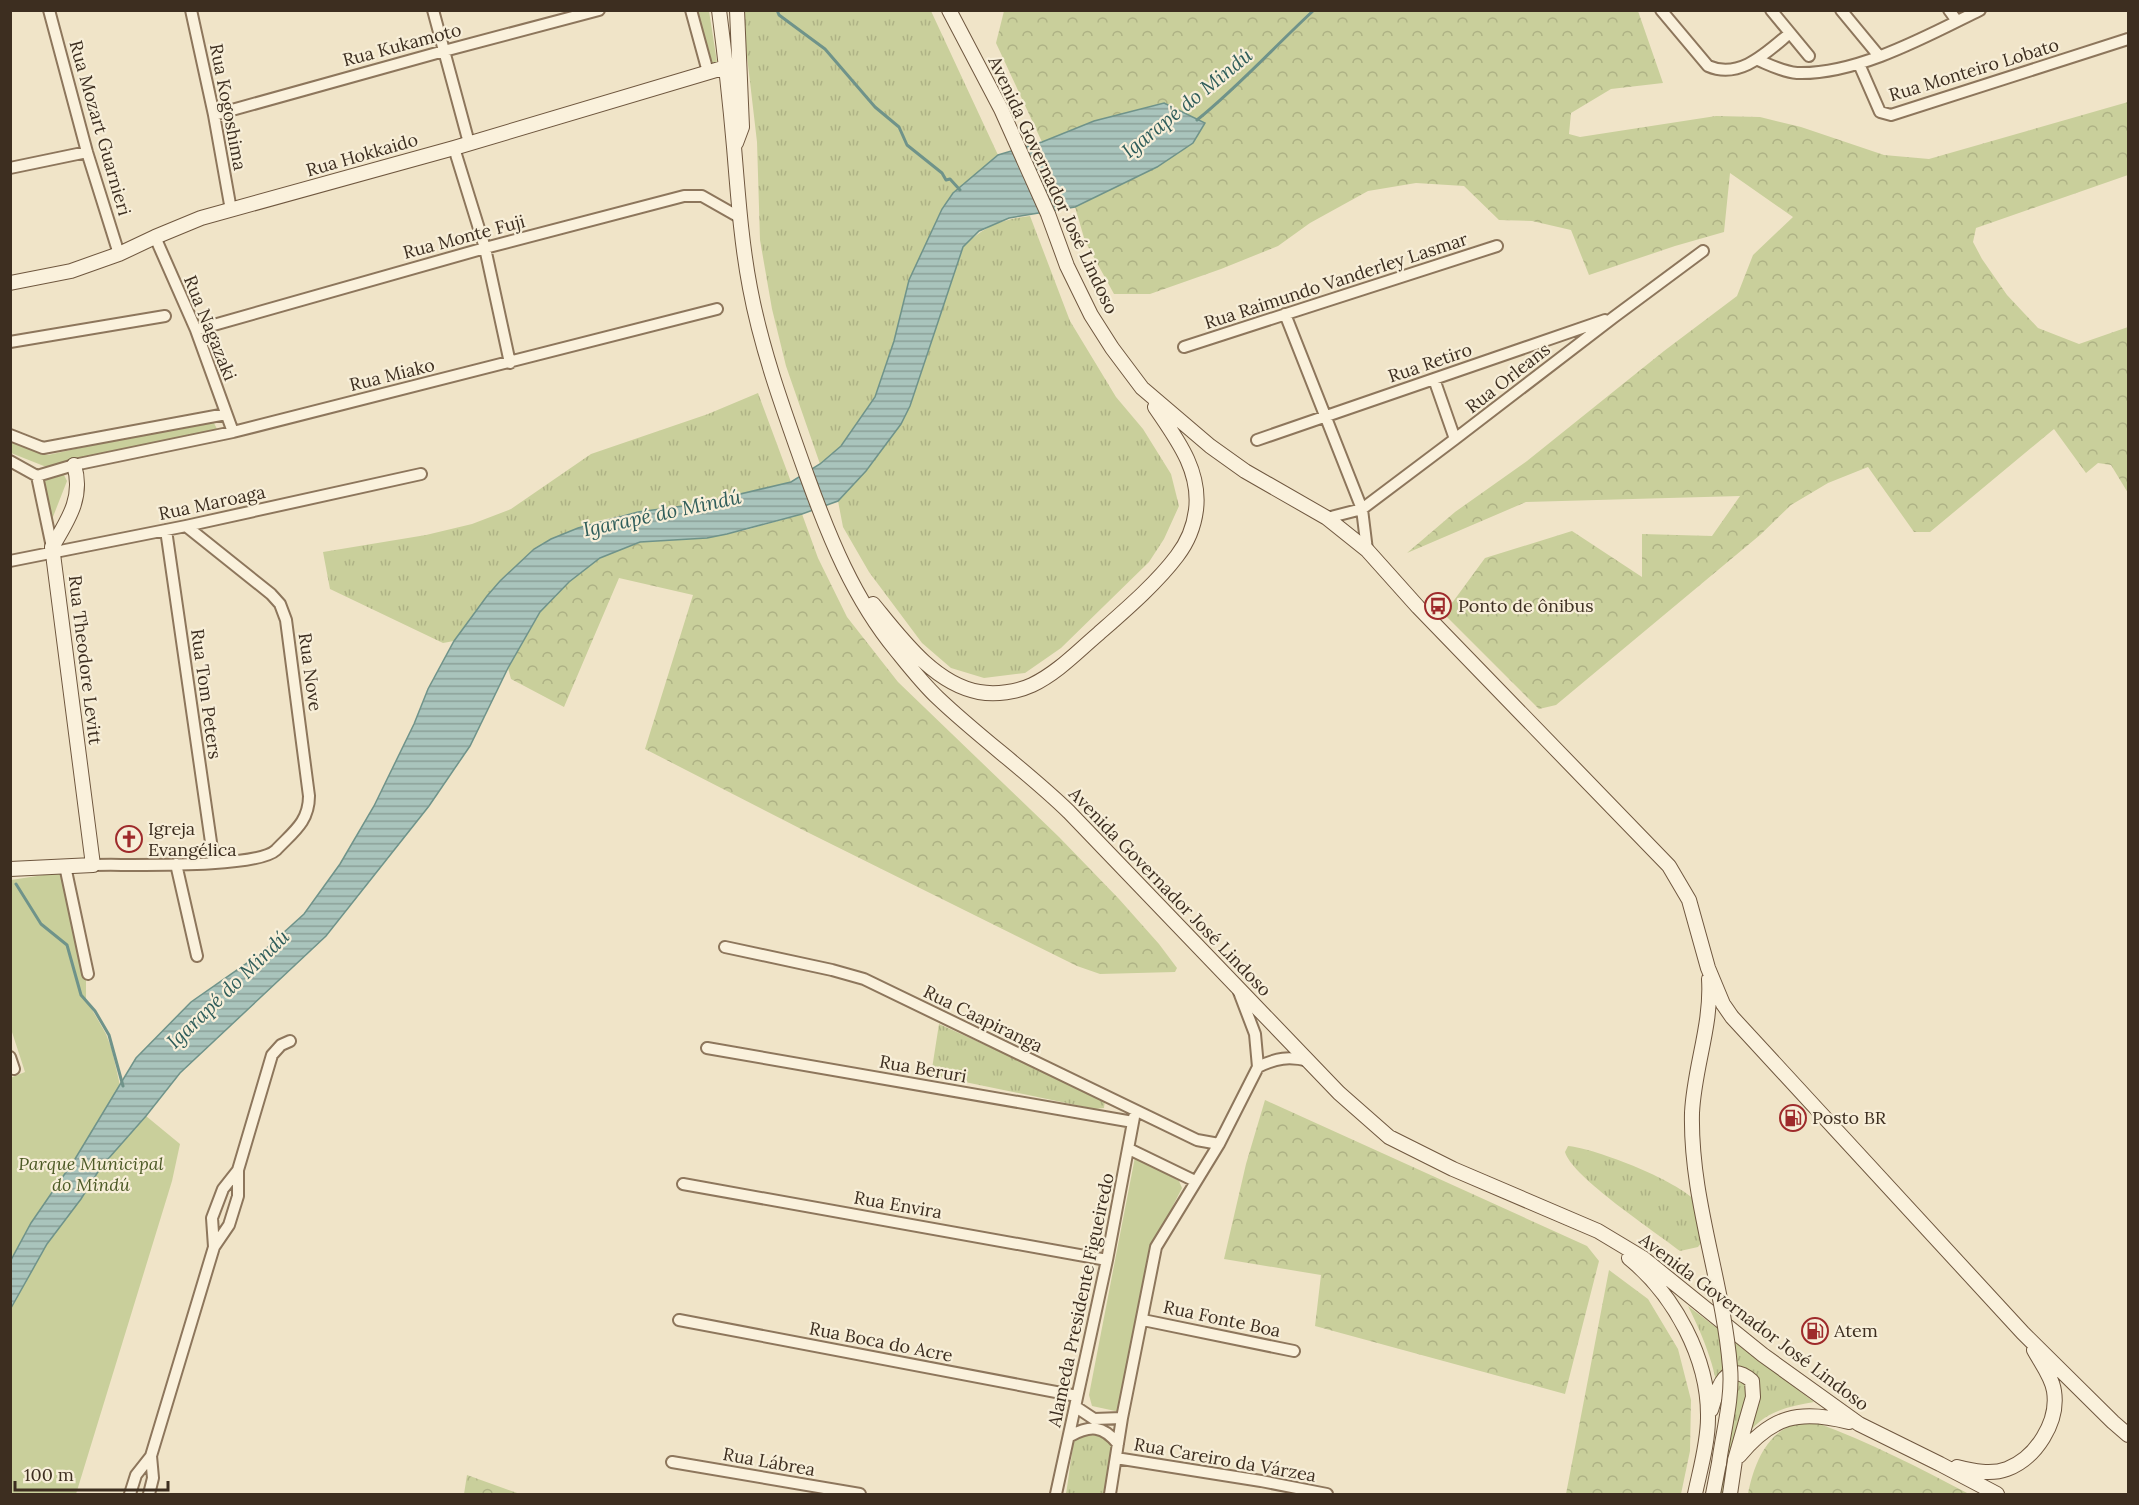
<svg xmlns="http://www.w3.org/2000/svg" width="2139" height="1505" viewBox="0 0 2139 1505" font-family="Lora,serif">
  <defs>
    <pattern id="grass-tufts" width="24" height="20" patternUnits="userSpaceOnUse" patternTransform="scale(1.5)"><rect width="24" height="20" fill="#c9cf9b"/><path d="M3 7l-1-3M5 7V3M7 7l1-3M15 17l-1-3M17 17v-4M19 17l1-3" fill="none" stroke="#aeb285"/></pattern>
    <pattern id="forest-crowns" width="20" height="18" patternUnits="userSpaceOnUse" patternTransform="scale(1.5)"><rect width="20" height="18" fill="#c9cf9b"/><path d="M2 6a3 3 0 1 1 6 0M12 15a3 3 0 1 1 6 0" fill="none" stroke="#aeb285"/></pattern>
    <pattern id="water-rules" width="6" height="5" patternUnits="userSpaceOnUse" patternTransform="scale(1.5)"><rect width="6" height="5" fill="#a9c4bc"/><path d="M0 2.5h6" fill="none" stroke="#8ba098"/></pattern>
  </defs>
  <rect width="100%" height="100%" fill="#f0e4c8"/>
  <path fill="url(#grass-tufts)" d="M744,11H931L998,155L953,193L942,209L909,280L894,341L875,397L841,446L820,464L786,366L772,309L760,240L757,142L745,39Z
    M1030,216L1070,321L1116,397L1143,429L1171,474L1179,506L1164,539L1149,562L1061,648L1025,673L984,678L951,668L922,643L869,572L843,527L838,501C865,472 891,442 910,406L963,247C985,226 1000,220 1030,216Z
    M758,393L791,482L697,504L638,512L597,521L551,539L500,581L487,596L454,641L443,643L330,589L323,552L426,535L472,524L511,509L591,454L708,414Z
    M939,1024L1105,1099L1104,1108L1095,1109L931,1075Z
    M1568,1146C1595,1148 1685,1183 1699,1205C1704,1212 1707,1223 1710,1231L1698,1247L1680,1251C1657,1233 1572,1177 1565,1152Z
    M1688,1306L1814,1402C1784,1407 1760,1413 1743,1441C1737,1451 1732,1481 1729,1494H1708C1714,1467 1720,1440 1720,1412C1719,1375 1704,1338 1688,1306Z
    M1088,1430L1109,1438L1114,1450L1106,1494H1066L1074,1440Z"/>
  <path fill="url(#forest-crowns)" d="M1004,11H1638L1663,83L1611,89L1571,113L1569,134L1580,137L1716,116L1760,117L1801,127L1884,155L1929,159L2128,102V175L1976,228L1973,242L1982,259L2007,295L2038,328L2079,344L2128,327V493L2111,465L2098,463L2086,473L2054,429L1930,532H1914L1868,467L1828,483L1791,505L1760,535L1556,705L1539,709L1444,614L1485,558L1572,531L1642,577V534L1712,536L1740,496L1526,502L1407,553L1455,512L1527,461L1664,351L1737,296L1753,255L1793,217L1730,173L1724,232L1675,246L1589,275L1571,230L1532,221L1499,220L1464,186L1416,183L1368,191L1310,223L1278,246L1221,269L1150,294H1114L1085,241L1075,207L1157,167L1094,121L1042,142L996,43Z
    M802,514L818,558L847,617L898,682L1059,837L1119,899L1159,944L1177,968L1175,972L1100,974L1077,966L805,831L645,749L693,595L619,578L564,707L511,679L508,668L540,612L569,582L600,558L640,542L707,538L746,530Z
    M1265,1100L1587,1246L1599,1261L1565,1394L1315,1326L1321,1275L1224,1259L1246,1164Z
    M1609,1270L1648,1299L1678,1349L1691,1400L1690,1451L1681,1494H1566Z
    M1817,1423C1870,1442 1919,1468 1969,1494H1748C1753,1468 1765,1434 1793,1425C1800,1423 1809,1424 1817,1423Z
    M467,1475L520,1494H464Z"/>
  <path fill="#c9cf9b" d="M697,11H709L717,62L712,63Z
    M212,419L217,429L80,458L59,471L64,475L67,481L49,527L43,490L44,483L54,470L11,453L10,441L48,455Z
    M63,872L86,979V999L106,1034L112,1050L121,1090L146,1116L180,1144L172,1181L76,1494H11L10,1078L25,1072L11,1029V880Z
    M1135,1157L1179,1181L1182,1188L1154,1243L1120,1412L1092,1406L1089,1395Z"/>
  <path fill="url(#water-rules)" stroke="#6f938a" stroke-width="1.5" d="M1164,103L1205,123L1193,143L1157,167L1075,207L1009,218L979,231L963,247L910,406L901,424L866,471L838,501L802,514L727,534L707,538L640,542L600,558L569,582L540,612L508,668L470,746L429,806L326,936L180,1073L146,1116L101,1167L81,1199L47,1244L11,1308V1260L31,1223L75,1159L136,1058L191,1002L260,954L304,914L340,864L374,806L414,724L428,689L454,641L487,596L500,581L534,549L551,539L578,528L638,512L698,504L791,482L820,464L841,446L875,397L894,341L909,280L942,209L953,193L998,155L1042,142L1094,121Z"/>
  <g fill="none" stroke-linecap="round" stroke-linejoin="round">
    <path stroke="#6f938a" stroke-width="3" d="M777,10L779,15L825,49L875,107L899,127L907,145L942,173L946,180L950,179L960,190
      M1197,120C1238,87 1274,47 1314,10
      M16,884L41,924L67,945L81,995L95,1011L109,1035L123,1086"/>
    <defs>
      <path id="street" d="M49,10L87,152L119,254
        M191,10L214,115L231,210
        M433,10L469,143
        M691,10L708,72
        M1661,10L1708,66C1740,80 1767,52 1790,33
        M1771,10L1809,56
        M1841,10L1879,56
        M1949,10L1957,21
        M1758,60C1770,65 1783,72 1797,73C1857,75 1927,36 1980,10
        M1859,64L1880,112L1891,115L2128,39
        M214,115L444,51L599,10
        M454,148L485,248L510,363
        M10,168L87,152
        M155,237L196,330L233,432
        M1285,314L1362,509L1367,550
        M196,330L485,248L684,196H702L739,217
        M10,342L165,316
        M1184,347L1497,246
        M1434,379L1455,439
        M10,435L43,448L226,414
        M1257,440L1605,320
        M10,461L37,476L74,465L233,432L717,309
        M37,476L52,547
        M1327,518L1362,509L1455,439L1614,317L1703,251
        M166,530L214,863
        M10,561L186,526L421,474
        M176,864L197,956
        M93,865C126,864 256,869 276,850C293,832 309,822 309,796L286,620L280,604L271,594L186,526
        M65,866L88,974
        M725,947L832,970L864,979L1197,1140L1219,1144
        M707,1048L1133,1122
        M10,1057L14,1069
        M1258,1067C1276,1058 1289,1056 1309,1061
        M1129,1149L1195,1181
        M683,1184L1107,1260
        M214,1247L212,1218L223,1189L238,1170
        M679,1320L1077,1396
        M1143,1320L1294,1351
        M1076,1407L1094,1419L1122,1418
        M1070,1436C1090,1425 1103,1425 1118,1444
        M1116,1458L1261,1481L1327,1494
        M672,1462L860,1494
        M130,1494L136,1475L151,1456L214,1247L229,1225L238,1196V1170L272,1055L281,1045L290,1041
        M149,1494L153,1478L151,1456
        M1056,1494L1107,1260L1134,1117
        M1110,1494L1122,1418L1156,1247L1219,1144L1258,1067L1255,1034L1239,992"/>
      <path id="secondary" d="M719,10C725,56 730,101 734,147C738,194 741,241 750,288C762,352 785,414 807,476C829,537 854,599 896,650C909,666 923,684 938,698C980,738 1028,772 1069,812L1339,1093L1389,1137L1453,1169L1598,1231L1643,1258L1763,1355L1859,1424L1940,1464L1997,1494
        M949,10L1001,109L1048,214L1067,266L1091,315L1112,348L1142,388L1210,446L1245,471L1327,518L1367,550L1418,607L1669,866L1689,900L1708,968L1723,1004L1732,1017L2023,1333L2113,1422L2128,1435
        M736,143L742,127L737,10
        M10,283L71,271L119,254L155,237L201,218L454,148L726,67
        M873,604C900,637 934,684 979,692C996,695 1017,692 1032,685C1057,673 1076,653 1097,635C1123,612 1156,584 1177,556C1187,543 1194,526 1196,510C1201,470 1176,438 1155,407
        M10,869L93,865L53,554L52,547C68,520 84,497 74,465
        M1692,1113C1694,1068 1712,1025 1709,979
        M1629,1258C1674,1295 1709,1358 1708,1418C1708,1443 1700,1470 1695,1494
        M1711,1410C1717,1390 1725,1358 1752,1381L1753,1397L1735,1460L1730,1494
        M1739,1456C1772,1416 1799,1409 1849,1422
        M1957,1467C1973,1471 1991,1475 2007,1469C2036,1458 2059,1422 2054,1391C2052,1377 2041,1363 2034,1350
        M1713,1494L1719,1463"/>
    </defs>
    <use href="#street" stroke="#8d765c" stroke-width="14"/>
    <use href="#secondary" stroke="#6f573f" stroke-width="16"/>
    <use href="#street" stroke="#faf1dc" stroke-width="10"/>
    <use href="#secondary" stroke="#faf1dc" stroke-width="14"/>
    <defs>
      <path id="secondary-bridge" d="M1692,1113C1690,1199 1723,1281 1730,1367C1733,1398 1723,1432 1719,1463"/>
    </defs>
    <use href="#secondary-bridge" stroke="#6f573f" stroke-width="16" stroke-linecap="butt"/>
    <use href="#secondary-bridge" stroke="#faf1dc" stroke-width="14"/>
  </g>
  <defs>
    <symbol id="bus-ring" viewBox="-11 -11 22 22"><circle r="9.5" fill="#f7eed8" stroke="#9e2a2b" stroke-width="1.5"/><path d="M-5-6H5V4H4V6H2V4H-2V6H-4V4H-5ZM-3.5-4V0h7V-4ZM-3.5 1.2v1.5H-2V1.2ZM2 1.2v1.5H3.5V1.2Z" fill="#9e2a2b"/></symbol>
    <symbol id="church-ring" viewBox="-11 -11 22 22"><circle r="9.5" fill="#f7eed8" stroke="#9e2a2b" stroke-width="1.5"/><path d="M-1.2-6h2.4v3.5h3.3v2.4h-3.3V6h-2.4V-.1h-3.3v-2.4h3.3Z" fill="#9e2a2b"/></symbol>
    <symbol id="fuel-ring" viewBox="-11 -11 22 22"><circle r="9.5" fill="#f7eed8" stroke="#9e2a2b" stroke-width="1.5"/><path d="M-5.5-6h7V0h2V4h1.3V-2.5L3-4.5l.8-.8L6-3V5H2.5V1h-1V6h-7ZM-4.2-4.7v3.2H.2V-4.7Z" fill="#9e2a2b"/></symbol>
  </defs>
  <g fill-rule="evenodd">
    <use href="#bus-ring" x="1423" y="591" width="30" height="30"/>
    <use href="#church-ring" x="114" y="824" width="30" height="30"/>
    <use href="#fuel-ring" x="1778" y="1103" width="30" height="30"/>
    <use href="#fuel-ring" x="1800" y="1316" width="30" height="30"/>
  </g>
  <g text-anchor="middle" stroke-width="4.5" stroke-linejoin="round" paint-order="stroke">
    <g font-size="18" fill="#3d2e20" stroke="#f7eed8">
      <text transform="translate(402 45) rotate(-15)" y="6">Rua Kukamoto</text>
      <text transform="translate(1974 70) rotate(-17)" y="6">Rua Monteiro Lobato</text>
      <text transform="translate(228 107) rotate(79)" y="6">Rua Kogoshima</text>
      <text transform="translate(100 128) rotate(74)" y="6">Rua Mozart Guarnieri</text>
      <text transform="translate(362 155) rotate(-16)" y="6">Rua Hokkaido</text>
      <text transform="translate(1053 185) rotate(65)" y="6">Avenida Governador José Lindoso</text>
      <text transform="translate(464 237) rotate(-15)" y="6">Rua Monte Fuji</text>
      <text transform="translate(1336 281) rotate(-18)" y="6">Rua Raimundo Vanderley Lasmar</text>
      <text transform="translate(210 328) rotate(68)" y="6">Rua Nagazaki</text>
      <text transform="translate(1430 363) rotate(-19)" y="6">Rua Retiro</text>
      <text transform="translate(392 375) rotate(-14)" y="6">Rua Miako</text>
      <text transform="translate(1508 378) rotate(-38)" y="6">Rua Orleans</text>
      <text transform="translate(212 503) rotate(-12)" y="6">Rua Maroaga</text>
      <text transform="translate(85 660) rotate(83)" y="6">Rua Theodore Levitt</text>
      <text transform="translate(310 672) rotate(82)" y="6">Rua Nove</text>
      <text transform="translate(206 694) rotate(82)" y="6">Rua Tom Peters</text>
      <text transform="translate(1170 892) rotate(46)" y="6">Avenida Governador José Lindoso</text>
      <text transform="translate(983 1019) rotate(26)" y="6">Rua Caapiranga</text>
      <text transform="translate(923 1069) rotate(10)" y="6">Rua Beruri</text>
      <text transform="translate(898 1205) rotate(10)" y="6">Rua Envira</text>
      <text transform="translate(1081 1300) rotate(-78)" y="6">Alameda Presidente Figueiredo</text>
      <text transform="translate(1222 1319) rotate(12)" y="6">Rua Fonte Boa</text>
      <text transform="translate(1754 1322) rotate(37)" y="6">Avenida Governador José Lindoso</text>
      <text transform="translate(881 1342) rotate(11)" y="6">Rua Boca do Acre</text>
      <text transform="translate(1225 1460) rotate(10)" y="6">Rua Careiro da Várzea</text>
      <text transform="translate(769 1462) rotate(10)" y="6">Rua Lábrea</text>
    </g>
    <g font-size="18" fill="#3d2e20" stroke="#f7eed8" text-anchor="start">
      <text x="1458" y="612">Ponto de ônibus</text>
      <text x="148" y="835">Igreja<tspan x="148" dy="21">Evangélica</tspan></text>
      <text x="1812" y="1124">Posto BR</text>
      <text x="1834" y="1337">Atem</text>
    </g>
    <g font-size="18" font-style="italic" fill="#4d5a26" stroke="#f7eed8">
      <text x="91" y="1170">Parque Municipal<tspan x="91" dy="21">do Mindú</tspan></text>
    </g>
    <g font-size="20" font-style="italic" fill="#2f5d5a" stroke="#f7eed8">
      <text transform="translate(1187 103) rotate(-39)" y="7">Igarapé do Mindú</text>
      <text transform="translate(662 513) rotate(-12)" y="7">Igarapé do Mindú</text>
      <text transform="translate(228 989) rotate(-44)" y="7">Igarapé do Mindú</text>
    </g>
  </g>
  <rect width="2139" height="1505" fill="none" stroke="#3d2e20" stroke-width="24"/>
  <path d="M15 1481v9h153v-9" fill="none" stroke="#3d2e20" stroke-width="3"/>
  <text x="24" y="1481" font-size="18" fill="#3d2e20" stroke="#f7eed8" stroke-width="4.5" paint-order="stroke">100 m</text>
</svg>
